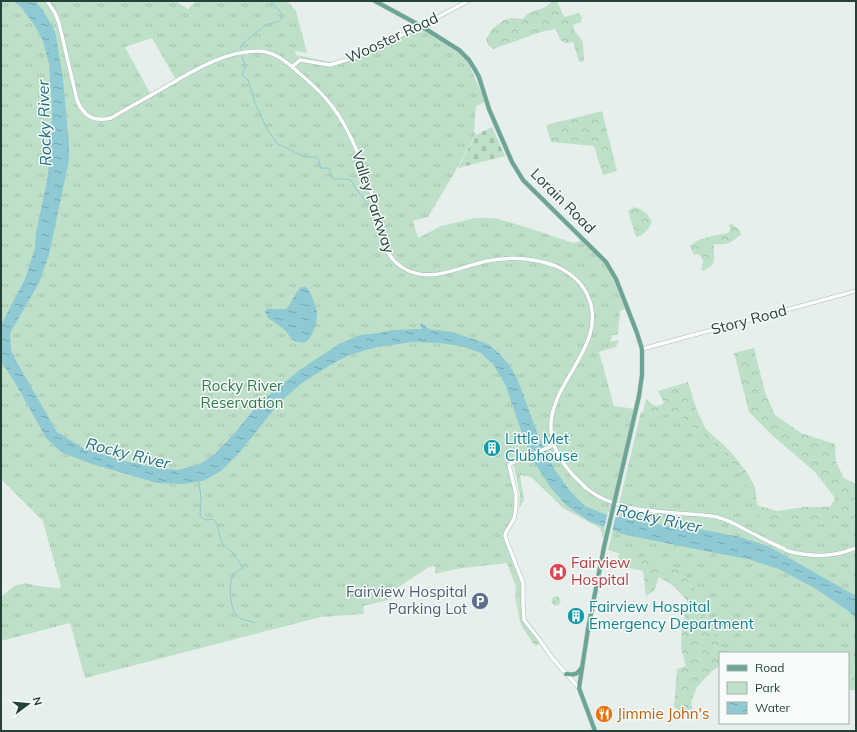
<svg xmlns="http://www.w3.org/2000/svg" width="857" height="732" viewBox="0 0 857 732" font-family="Mulish,sans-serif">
  <defs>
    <pattern id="grass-dots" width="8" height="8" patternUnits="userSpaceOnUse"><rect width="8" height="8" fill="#bfe0c8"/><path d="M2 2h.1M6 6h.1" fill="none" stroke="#a4c1ad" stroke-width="1.8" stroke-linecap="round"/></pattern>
    <pattern id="forest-crowns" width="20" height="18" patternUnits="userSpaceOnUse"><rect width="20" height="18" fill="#bfe0c8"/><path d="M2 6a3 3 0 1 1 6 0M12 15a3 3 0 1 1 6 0" fill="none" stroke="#a4c1ad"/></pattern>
    <pattern id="cemetery-stones" width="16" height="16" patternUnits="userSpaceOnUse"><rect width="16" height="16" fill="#bfe0c8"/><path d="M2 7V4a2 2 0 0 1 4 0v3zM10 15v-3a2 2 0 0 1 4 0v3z" fill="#a4c1ad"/></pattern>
    <pattern id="park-tufts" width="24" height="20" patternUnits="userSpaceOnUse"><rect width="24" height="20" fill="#bfe0c8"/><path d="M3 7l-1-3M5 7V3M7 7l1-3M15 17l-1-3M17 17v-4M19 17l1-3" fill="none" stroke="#a4c1ad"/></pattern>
    <pattern id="water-ripples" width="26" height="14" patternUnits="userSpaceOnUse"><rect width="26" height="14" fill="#8ec9d4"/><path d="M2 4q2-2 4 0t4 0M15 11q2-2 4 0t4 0" fill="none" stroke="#74a5ad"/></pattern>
  </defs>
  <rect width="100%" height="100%" fill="#e6efeb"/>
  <path fill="url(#grass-dots)" d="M551.5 601a4.5 4.5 0 1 1 9 0a4.5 4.5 0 1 1-9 0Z"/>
  <path fill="url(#forest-crowns)" d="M552,1H557L564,17L579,13L582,17L581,22L573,25L575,32L579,36L583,43L584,61L579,62L573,42L566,43L560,40L556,29L541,32L493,49L488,45L486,39L492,29L504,20L512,18L522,19C524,18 525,16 527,14C535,9 546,10 552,1Z
    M602,111L617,171L603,175L594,146L551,142L546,125Z
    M634,207C643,209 648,214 652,222C649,229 643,236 636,237L628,211Z
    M732,224L740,231L741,235C730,242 729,246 714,244V262L710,267L703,271L701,270L703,262L702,257L698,254L694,255L690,246C697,238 717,235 728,233L730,230L729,225Z
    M754,348L765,392L775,415L801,433L835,444L836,462L844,478L856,484V543L794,550L641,412H643L646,399C651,404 658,409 664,403L658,391L688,382L697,411L706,429L730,451L746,471L755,487L757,504L759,506L777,511L805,507H830L835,498L815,472L773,436L749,412L734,353Z
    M615,531L856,619V690H848V653H720V666L712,671L697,687L691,702L693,712L682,714L674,707L677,669L686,666L681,648L682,626L688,602L675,587L659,577L654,591L646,596L643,571L616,565L619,553L611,551Z
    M522,595L523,621L525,625L534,634L540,643L536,646L532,642L520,622L518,596Z"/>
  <path fill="url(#cemetery-stones)" d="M492,127L505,156L458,168L476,135Z"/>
  <path fill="url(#park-tufts)" fill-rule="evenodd" d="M1,1H175L188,9L196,1H287L296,11L307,53L295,51L296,55L335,63L360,56L421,27L466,57L485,102L476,106L474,131L476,134L456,170L428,217L413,221L418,238L441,226L475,218H495L529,228L573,243L583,240L607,264L625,309L620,311L618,334L612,336L610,342L619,340L616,347L599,352L614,406L629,408L637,410L603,538L600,528L563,508L531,477L520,475L524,500L519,509L520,495L513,462L515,461L512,458L509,460L516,495L515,519L503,535L518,568L523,582L522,595L518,596L520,622L528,631L524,630L520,622L515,596L516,587L507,563L455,569L435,574V566L429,567L391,592L392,599L363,606L364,614L321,617L85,678L70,623L1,641V597L14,586L25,583L38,586L57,588L61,587L43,521L1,479ZM152,38L176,80L151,95L125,47Z
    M641,412L659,416L675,412L684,418L694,428L722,451L739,471L753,498L760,518L811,525L856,521V670L848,672V653H756L746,647L748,653H726L707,623L695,589L688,581L678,568L608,550Z"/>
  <path fill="url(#water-ripples)" d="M13,1H35L42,9L53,27L56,36L63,79L69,145V160L49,255L39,283L10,333L11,350L15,359L57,432L81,447L120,460L158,468L178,470L200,464L215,454L234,434L258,404L301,369L339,344L360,335L379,333L392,330L422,329L420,324L422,323L429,329L452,332L488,344L499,353L509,365L517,378L538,435L555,470L570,491L585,506L604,514L655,524L699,529L740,537L768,546L856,596V619L850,612L816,589L779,569L748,559L710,552L622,534L589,521L567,506L551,488L536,465L525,442L505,384L493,364L481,353L461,346L439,343L413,342L377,347L349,355L332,364L302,383L279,403L240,452L221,471L203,481L183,484L157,483L89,463L61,452L46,438L17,386L1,361V325L26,277L35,248L36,233L47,181L51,148L52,108L49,64L43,41L35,26L20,6Z
    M301,287C304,287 305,286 307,288C311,292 316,307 317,312C317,320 316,327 312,334C307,344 303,344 292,340L286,331L277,324L268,318L265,311L267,309C273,308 280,311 287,308C293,301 295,292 301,287Z"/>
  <path fill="#e6efeb" d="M608,512L616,514L612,532L604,529Z"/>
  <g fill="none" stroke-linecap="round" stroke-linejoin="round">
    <path stroke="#8ec9d4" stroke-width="1" d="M240,49L242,44L245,42L264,26L279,21L282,18C281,11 278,8 272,5V2L276,1
      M242,56L244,63L245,68L242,74L243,76L248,80L255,103L267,129L278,144L305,157H316L318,159L321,168H329L332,178L334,179C339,179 347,178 351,181C353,182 353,184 354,186C359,194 366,199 369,208
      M199,482L201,498L200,514L201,517L206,520L213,519C220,525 218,534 222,542C224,547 229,549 233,553C237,558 240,563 243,569C239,570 237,571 234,574C228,583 229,609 238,617C242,620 249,621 253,622L255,623"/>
    <defs>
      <path id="secondary" d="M47,1L55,13L59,23L77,100C84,117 94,122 111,118C131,106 152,95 172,83C198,68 225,52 256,51C272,50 286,61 298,72C310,82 322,93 332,106C350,129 366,170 373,199C379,225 380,259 409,271C435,282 462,266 487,261C511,256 533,258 556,266C569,272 581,282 587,294C618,359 504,402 574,476C578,480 582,484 586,488C614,511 654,511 688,514C699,515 710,515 720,518C732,521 743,529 754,534C765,540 776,545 788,551C803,555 819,557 835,554C842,553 849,550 856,548
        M292,67L300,60L330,65L359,56L408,32L421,26L468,1
        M642,349L856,291
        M554,445L516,461L509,465L516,494V507L514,519L506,532L505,535L506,539L523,583V603L524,620L539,639L553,659L579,688"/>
      <path id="primary" d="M375,1L421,26L459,50L469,60L474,68L479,77L489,109L512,162L523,180L606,262L616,279L637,333L642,349V375L639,396
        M566,674C575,675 577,675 582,667
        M595,731L579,688L588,629L604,547"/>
    </defs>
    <use href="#secondary" stroke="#a4bbb3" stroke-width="4.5"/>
    <use href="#primary" stroke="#c2cac8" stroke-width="5"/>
    <use href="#secondary" stroke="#fff" stroke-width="3.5"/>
    <use href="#primary" stroke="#6aa596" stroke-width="4"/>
    <defs>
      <path id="primary-bridge" d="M604,547L639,396"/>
    </defs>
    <use href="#primary-bridge" stroke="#c2cac8" stroke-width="5" stroke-linecap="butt"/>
    <use href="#primary-bridge" stroke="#6aa596" stroke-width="4"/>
  </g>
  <defs>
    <symbol id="building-disc" viewBox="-11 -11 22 22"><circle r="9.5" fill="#0f9aa8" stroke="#f7fbf9"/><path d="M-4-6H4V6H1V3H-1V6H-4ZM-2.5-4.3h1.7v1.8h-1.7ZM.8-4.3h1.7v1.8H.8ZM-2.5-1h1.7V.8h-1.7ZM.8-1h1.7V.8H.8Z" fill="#fff"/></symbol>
    <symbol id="hospital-disc" viewBox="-11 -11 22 22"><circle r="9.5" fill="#e0444e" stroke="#f7fbf9"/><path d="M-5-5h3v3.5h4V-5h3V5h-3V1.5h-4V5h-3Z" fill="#fff"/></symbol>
    <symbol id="parking-disc" viewBox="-11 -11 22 22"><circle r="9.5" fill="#5c6f8a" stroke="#f7fbf9"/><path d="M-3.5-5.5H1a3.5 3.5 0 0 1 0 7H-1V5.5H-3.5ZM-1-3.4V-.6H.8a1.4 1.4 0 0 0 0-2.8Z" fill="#fff"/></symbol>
    <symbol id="restaurant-disc" viewBox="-11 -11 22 22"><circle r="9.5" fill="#e8710a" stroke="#f7fbf9"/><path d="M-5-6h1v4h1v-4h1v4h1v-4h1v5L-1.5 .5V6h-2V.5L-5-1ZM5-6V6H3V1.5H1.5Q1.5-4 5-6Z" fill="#fff"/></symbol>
  </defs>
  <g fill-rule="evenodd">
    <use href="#building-disc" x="482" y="438" width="20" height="20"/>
    <use href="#hospital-disc" x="548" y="562" width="20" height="20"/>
    <use href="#parking-disc" x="470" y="591" width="20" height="20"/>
    <use href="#building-disc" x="566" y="606" width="20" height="20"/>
    <use href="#restaurant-disc" x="594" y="704" width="20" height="20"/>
  </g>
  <g text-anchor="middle" stroke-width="3" stroke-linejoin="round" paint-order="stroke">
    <g font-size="15" fill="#24423a" stroke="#f7fbf9">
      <text transform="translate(392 38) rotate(-25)" y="5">Wooster Road</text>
      <text transform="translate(563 201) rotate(45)" y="5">Lorain Road</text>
      <text transform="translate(373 202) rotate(72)" y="5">Valley Parkway</text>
      <text transform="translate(749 320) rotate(-15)" y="5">Story Road</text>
    </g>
    <g font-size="15" fill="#2d7a4b" stroke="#f7fbf9">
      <text x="242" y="391">Rocky River<tspan x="242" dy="17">Reservation</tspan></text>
    </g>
    <g font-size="15" fill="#0d838f" stroke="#f7fbf9" text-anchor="start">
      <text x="505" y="444">Little Met<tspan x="505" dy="17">Clubhouse</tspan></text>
      <text x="589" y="612">Fairview Hospital<tspan x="589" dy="17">Emergency Department</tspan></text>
    </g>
    <g font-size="15" fill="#be3a42" stroke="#f7fbf9" text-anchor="start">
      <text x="571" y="568">Fairview<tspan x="571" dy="17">Hospital</tspan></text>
    </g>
    <g font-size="15" fill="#4e5e75" stroke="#f7fbf9" text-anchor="end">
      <text x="467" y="597">Fairview Hospital<tspan x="467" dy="17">Parking Lot</tspan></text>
    </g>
    <g font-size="15" fill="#c56008" stroke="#f7fbf9" text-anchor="start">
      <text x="617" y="719">Jimmie John's</text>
    </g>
    <g font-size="16" font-style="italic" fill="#1c6f80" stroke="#f7fbf9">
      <text transform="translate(44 123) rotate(-92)" y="6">Rocky River</text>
      <text transform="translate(128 453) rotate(14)" y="6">Rocky River</text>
      <text transform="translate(659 518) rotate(12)" y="6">Rocky River</text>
    </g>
  </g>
  <rect width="857" height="732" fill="none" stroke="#24423a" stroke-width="4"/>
  <rect x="719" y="652" width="130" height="72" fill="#f7fbf9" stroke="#a3b1ad"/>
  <rect x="727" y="665" width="20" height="6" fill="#6aa596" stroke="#a3b1ad"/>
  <text x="755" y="672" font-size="12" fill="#24423a">Road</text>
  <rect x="727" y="682" width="20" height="12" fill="url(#park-tufts)" stroke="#a3b1ad"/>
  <text x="755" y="692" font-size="12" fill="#24423a">Park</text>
  <rect x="727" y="702" width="20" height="12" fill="url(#water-ripples)" stroke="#a3b1ad"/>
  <text x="755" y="712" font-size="12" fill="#24423a">Water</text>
  <g transform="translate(28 704) rotate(74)" stroke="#f7fbf9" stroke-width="3" paint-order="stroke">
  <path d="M0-3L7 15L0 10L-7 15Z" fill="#24423a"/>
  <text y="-6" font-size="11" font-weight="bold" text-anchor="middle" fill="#24423a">N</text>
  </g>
</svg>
